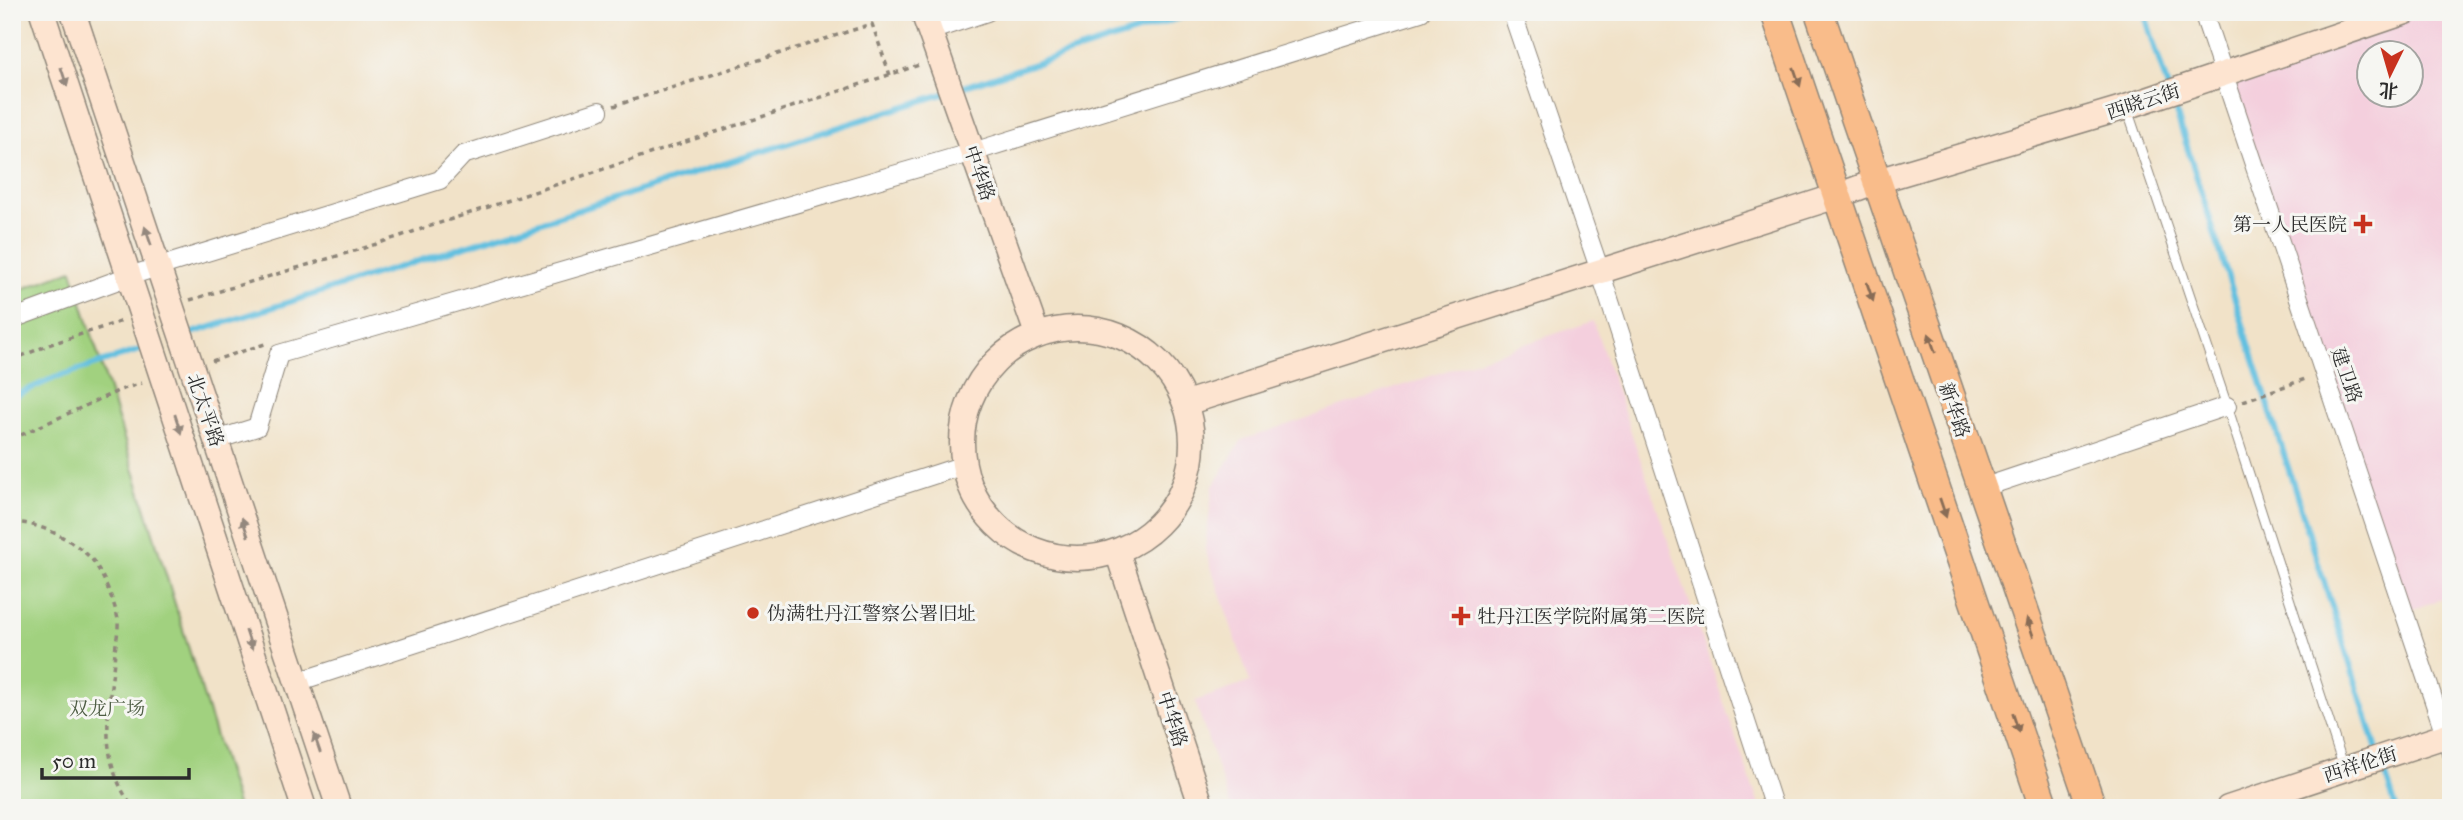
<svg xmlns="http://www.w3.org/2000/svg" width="2463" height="820" viewBox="0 0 2463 820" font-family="'IM FELL Great Primer','Noto Serif SC',serif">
  <rect width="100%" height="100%" fill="#f6f6f2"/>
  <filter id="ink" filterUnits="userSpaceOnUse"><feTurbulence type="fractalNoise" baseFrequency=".0143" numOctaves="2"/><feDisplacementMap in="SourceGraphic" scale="14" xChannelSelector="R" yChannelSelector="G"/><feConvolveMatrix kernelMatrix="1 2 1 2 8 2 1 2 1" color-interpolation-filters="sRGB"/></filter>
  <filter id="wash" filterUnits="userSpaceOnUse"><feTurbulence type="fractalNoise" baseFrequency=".00686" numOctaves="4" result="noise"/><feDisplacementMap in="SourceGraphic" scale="28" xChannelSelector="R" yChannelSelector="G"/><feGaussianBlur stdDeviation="1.57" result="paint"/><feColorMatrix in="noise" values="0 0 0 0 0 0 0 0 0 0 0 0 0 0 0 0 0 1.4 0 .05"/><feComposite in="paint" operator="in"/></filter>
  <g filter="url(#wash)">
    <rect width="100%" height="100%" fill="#f1e2c8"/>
    <path fill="#f4cfdd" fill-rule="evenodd" d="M2419,12H2451V596L2407,611L2226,77ZM2368,52H2410V94H2368Z
      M1593,321L1760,808H1231L1195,701L1250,682L1205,549L1213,486L1242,440Z"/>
    <path fill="#a1d17f" stroke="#667e55" stroke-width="2" d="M72,270L238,808H12V293Z"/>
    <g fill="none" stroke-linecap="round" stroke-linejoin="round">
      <path stroke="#62c0e0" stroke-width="6" d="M2144,12L2168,89
        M956,89L1198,12
        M2172,99L2378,753
        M186,335L946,93
        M12,397L54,378L146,348
        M2382,763L2396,808"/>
    </g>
  </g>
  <g filter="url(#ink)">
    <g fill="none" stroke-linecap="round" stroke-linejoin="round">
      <defs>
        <path id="lane" d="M2127,109L2227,406L2344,768"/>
        <path id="street" d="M1512,12L1600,271L1774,808
          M2203,12L2451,752
          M930,31L987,12
          M12,319L129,276L440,180L463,155L599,111
          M216,440L257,427L279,354L973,152L1421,12
          M1982,488L2227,406
          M297,682L964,465"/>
        <path id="secondary" d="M42,12L304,808
          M73,12L339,808
          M923,12L1037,334
          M962 443a115 115 0 1 1 230 0a115 115 0 1 1-230 0Z
          M1186,403L1837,196L1877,181L2126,107L2406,12
          M1117,551L1202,808
          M2228,808L2451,734"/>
        <path id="primary" d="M1775,12L2044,808
          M1819,12L2092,808"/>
      </defs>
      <use href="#lane" stroke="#8e867a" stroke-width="11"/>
      <use href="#street" stroke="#8e867a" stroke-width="20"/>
      <use href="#secondary" stroke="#8e867a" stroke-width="27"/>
      <use href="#primary" stroke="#8e867a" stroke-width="31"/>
      <path stroke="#8e867a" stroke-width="3.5" stroke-dasharray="5 5" stroke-linecap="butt" d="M614,106L872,24L890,75
        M190,300L364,248L919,65
        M12,360L51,344L122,321
        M212,361L265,344
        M2243,401L2308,378
        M12,439L120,390L142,383
        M12,523C37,520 83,544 96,565C103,575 114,602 117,615C120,625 116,641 115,652C109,711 96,756 133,808"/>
      <use href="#lane" stroke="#fff" stroke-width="9"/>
      <use href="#street" stroke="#fff" stroke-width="18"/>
      <use href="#secondary" stroke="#fde4d0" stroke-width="24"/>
      <use href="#primary" stroke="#f9bc8a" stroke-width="28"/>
    </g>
    <defs><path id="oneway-solid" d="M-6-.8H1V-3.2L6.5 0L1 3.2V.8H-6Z" transform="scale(1.75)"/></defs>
    <g fill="#94887e">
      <use href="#oneway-solid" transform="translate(64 77) rotate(72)"/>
      <use href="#oneway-solid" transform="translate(148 236) rotate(-109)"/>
      <use href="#oneway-solid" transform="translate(178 424) rotate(72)"/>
      <use href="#oneway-solid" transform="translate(245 527) rotate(-108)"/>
      <use href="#oneway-solid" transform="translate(249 640) rotate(72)"/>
      <use href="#oneway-solid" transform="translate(317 743) rotate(-109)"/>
    </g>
    <g fill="#886c56">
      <use href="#oneway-solid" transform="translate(1797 77) rotate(71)"/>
      <use href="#oneway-solid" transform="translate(1870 292) rotate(71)"/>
      <use href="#oneway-solid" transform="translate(1932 343) rotate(-109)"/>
      <use href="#oneway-solid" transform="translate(1943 508) rotate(71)"/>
      <use href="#oneway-solid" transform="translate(2030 627) rotate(-109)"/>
      <use href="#oneway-solid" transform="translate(2016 723) rotate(71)"/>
    </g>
  </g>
  <g fill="#c8321e" stroke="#f6f6f2" stroke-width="2.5">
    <path d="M2359.5 213.5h7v7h7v7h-7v7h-7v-7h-7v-7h7z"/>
    <circle cx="753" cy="613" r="7"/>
    <path d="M1457.5 605.5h7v7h7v7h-7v7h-7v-7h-7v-7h7z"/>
  </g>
  <g text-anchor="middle" stroke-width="6" stroke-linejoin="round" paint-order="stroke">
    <g font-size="19" fill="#2b2b2b" stroke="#f6f6f2">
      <text transform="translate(2143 101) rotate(-18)" y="7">西晓云街</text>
      <text transform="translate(980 173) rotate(71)" y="7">中华路</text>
      <text transform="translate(2347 375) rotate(71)" y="7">建卫路</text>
      <text transform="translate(206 410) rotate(71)" y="7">北太平路</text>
      <text transform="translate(1955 410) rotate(71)" y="7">新华路</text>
      <text transform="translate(1173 719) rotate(72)" y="7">中华路</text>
      <text transform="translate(2360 764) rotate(-18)" y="7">西祥伦街</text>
    </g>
    <g font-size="19" fill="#2b2b2b" stroke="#f6f6f2" text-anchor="start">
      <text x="2347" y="231" text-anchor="end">第一人民医院</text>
      <text x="767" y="620">伪满牡丹江警察公署旧址</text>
      <text x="1477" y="623">牡丹江医学院附属第二医院</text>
    </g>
    <g font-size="19" fill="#4e5d44" stroke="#f6f6f2">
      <text x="107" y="715">双龙广场</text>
    </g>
  </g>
  <rect width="2463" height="820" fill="none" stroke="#f6f6f2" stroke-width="42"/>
  <g transform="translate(2390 74) rotate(185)"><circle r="33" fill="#f6f6f2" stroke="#a5a5a2" stroke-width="2"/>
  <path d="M0-5L12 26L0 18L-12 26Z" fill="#c8321e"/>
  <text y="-10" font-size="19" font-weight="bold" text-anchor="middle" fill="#2b2b2b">北</text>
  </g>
  <path d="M42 768v10h147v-10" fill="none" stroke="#2b2b2b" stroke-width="3.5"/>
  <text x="52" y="768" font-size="21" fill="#2b2b2b" stroke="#f6f6f2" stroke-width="5" paint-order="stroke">50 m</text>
</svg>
